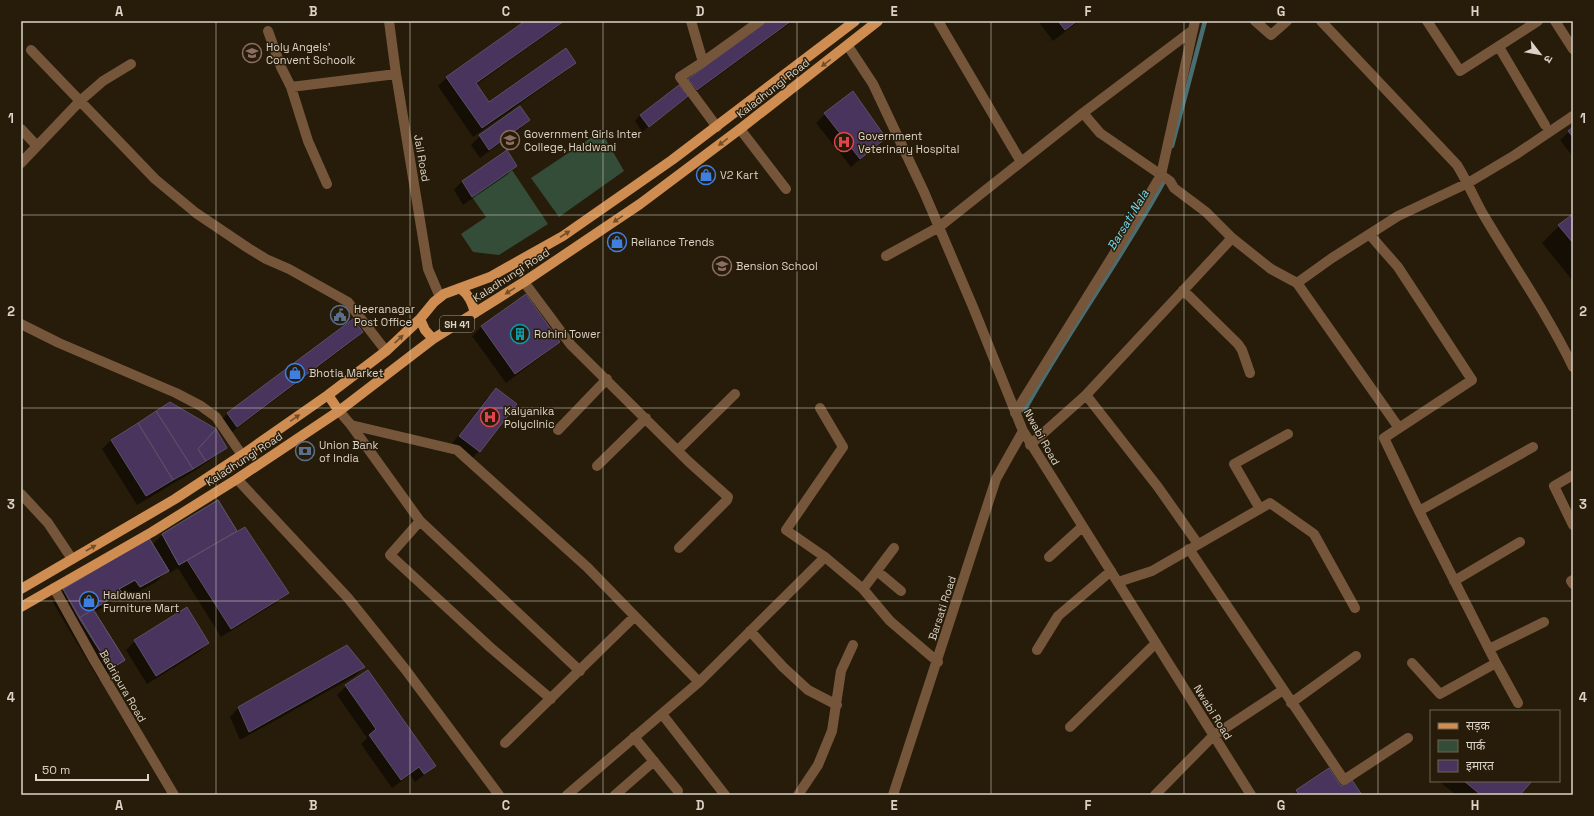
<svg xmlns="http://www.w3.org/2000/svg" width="1594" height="816" viewBox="0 0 1594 816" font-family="'Space Grotesk','Noto Sans Devanagari',sans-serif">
  <rect width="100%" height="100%" fill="#271c09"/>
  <path fill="#334d38" d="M601,131L624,171L559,217L531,178Z
    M512,170L548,224L499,255L473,252L461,234L486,217L472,197Z"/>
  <path fill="#0007" d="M510,21H517L512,24Z
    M527,21H564L557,27L476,85L489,104L575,63L566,71L473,137L438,86L447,77Z
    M769,21H793L688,98L686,97L642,132L635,121L640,115L681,88L689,80Z
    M1038,21H1079L1053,41Z
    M852,92L885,138L851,167L816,123L825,114Z
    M529,120L520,129L480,158L471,145L480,136Z
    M1573,128V157L1560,140Z
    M516,166L507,175L463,205L454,190L462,181Z
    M1573,215V281L1542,243L1559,226Z
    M525,295L559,342L550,350L506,383L472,336L481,327Z
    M353,320L362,332L353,341L228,435L218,423L227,414Z
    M496,389L516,404L479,451L470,460L451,445L487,398Z
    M170,404L226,447L220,453L196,470L137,505L102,449L111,440Z
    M218,501L237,533L287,593L279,601L221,637L178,568L170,573L169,570L156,582L128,598L123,591L109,604L94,612L124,660L112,671L99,680L52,601L64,590L152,545L162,535Z
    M135,641L208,643L199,652L147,684L126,650Z
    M346,646L364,667L355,676L240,740L230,717L238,708Z
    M367,671L435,766L415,782L410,775L392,788L361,744L367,738L337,695L346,686Z
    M1439,781H1531L1519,795H1456Z
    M1341,787L1361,795H1293L1297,791Z"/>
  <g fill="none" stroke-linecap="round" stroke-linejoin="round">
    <path stroke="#496e72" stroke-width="4.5" d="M1172,146L1205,21
      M1024,411C1067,333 1120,261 1163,183L1164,178"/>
  </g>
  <path fill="#49345d" stroke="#5a5065" d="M525,21H564L476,83L489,102L566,48L576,63L482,128L446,77Z
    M767,21H791L697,90L688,79Z
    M1058,21H1077L1065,30Z
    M679,85L688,96L649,127L640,115Z
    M853,91L886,138L860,159L824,113Z
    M520,106L530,120L489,150L479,135Z
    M1573,127V137L1568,131Z
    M507,150L517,166L472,197L462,181Z
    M1573,214V243L1558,225Z
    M526,294L560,342L515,374L481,326Z
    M353,319L363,332L237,427L227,413Z
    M496,388L517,404L480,452L459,436Z
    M170,402L216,429L198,449L206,461L193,469L156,411Z
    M156,411L193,469L173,480L138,423Z
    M138,423L173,480L146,496L111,440Z
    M216,429L227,448L206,461L198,449Z
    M218,500L237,531L179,565L162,534Z
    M218,500L237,531L179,565L162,534Z
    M245,527L289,593L231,629L187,560Z
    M149,538L169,571L140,587L135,580L119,589L122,592L93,609L125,660L111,669L63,589Z
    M149,538L169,571L140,587L135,580L119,589L122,592L79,618L63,589Z
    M187,607L209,643L156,676L134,640Z
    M93,609L125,660L111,669L79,618Z
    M347,645L365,667L249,732L238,707Z
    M368,670L436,766L424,774L419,767L401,780L369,735L376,729L345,685Z
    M1329,768L1341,786L1352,780L1362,795H1299L1296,790Z
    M1464,781H1532L1520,795H1481Z"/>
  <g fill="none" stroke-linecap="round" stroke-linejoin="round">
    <path stroke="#76563a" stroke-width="10" d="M389,21L396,74L428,269L440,297
      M691,21L703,62L680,77L717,127
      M938,21L1021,162
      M1255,21L1271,35L1287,21
      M1321,21L1457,165C1467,181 1474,198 1483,214C1513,265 1547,313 1573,367
      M1427,21L1460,71L1538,21
      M1555,21L1573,49
      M268,31L281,67L291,87L308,141L327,184
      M848,46L873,84L924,192L973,307L1023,431L1251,795
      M1499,47L1545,125
      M31,50L155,179L196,213L248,248L266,259L289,269L348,302L386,351
      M703,62L760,21
      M291,87L396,74
      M1083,113L1193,30L1195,21
      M21,129L37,146
      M740,129L786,189
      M21,163L80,101L103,81L131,64
      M1370,235L1398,267L1472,380L1384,438L1419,511L1496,663L1440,694L1412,663
      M886,256L939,227L1083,113L1100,133L1170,181L1174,188L1206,212L1232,238L1271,269L1297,283L1332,258L1398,216L1468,183L1515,155L1573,116
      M524,282L571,345L689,462L728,497L727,500L679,548
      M1297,283L1399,428
      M1183,290L1238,344L1242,350L1250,373
      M21,324L59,343L176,393L201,406L216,417L242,455
      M1086,395L1232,238
      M820,408L843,447L786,530L825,557
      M339,411L351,425L457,450L587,567L699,682L825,557L863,589L890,621L938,662
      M1015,413L1122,241L1161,175L1193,30
      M351,425L420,521L580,671
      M558,430L607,379
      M1030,445L1086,395L1158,487L1198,544
      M678,450L735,394
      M597,466L646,418
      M1573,475L1554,486L1573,525
      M237,479L348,598L405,669L499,795
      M21,494L48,523L72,559
      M1260,509L1234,464L1288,434
      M1419,511L1533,447
      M420,521L390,555L491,648L551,699
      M1189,549L1344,780L1408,738
      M1049,557L1082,527
      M877,571L901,591
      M1573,580L1571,581L1573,584
      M1454,581L1520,542
      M1118,582L1152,571L1270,503L1314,534L1355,608
      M54,588L94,660L174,795
      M863,589L894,548
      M750,631L783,667L808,690L837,705
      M1489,649L1544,622
      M1037,650L1058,616L1111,571
      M1496,663L1518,703
      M1291,703L1356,656
      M662,714L725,795
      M1070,727L1156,643
      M634,737L678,791
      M505,743L635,616
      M567,795L699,682
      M615,795L654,761
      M798,795L818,765L832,731L841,671L853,645
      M893,795L996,479L1023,431
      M1155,795L1213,736L1283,690"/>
    <path stroke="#d08d51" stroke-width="10" d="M460,288C469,295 472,302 475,313
      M420,319L425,330L433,339
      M328,395L339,411
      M21,589L175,499L242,455L328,395L386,351L420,319L434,302L444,294L490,277L563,236L672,160L855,21
      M21,607L152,532L237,479L339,411L433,339L524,282L640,204L740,129L878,21"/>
  </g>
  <defs><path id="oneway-solid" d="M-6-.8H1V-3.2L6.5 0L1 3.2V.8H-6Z"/></defs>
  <g fill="#734f29">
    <use href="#oneway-solid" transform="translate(826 63) rotate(142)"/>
    <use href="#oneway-solid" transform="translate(723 142) rotate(143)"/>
    <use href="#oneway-solid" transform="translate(618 219) rotate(146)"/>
    <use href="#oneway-solid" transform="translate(565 234) rotate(-33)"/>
    <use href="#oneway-solid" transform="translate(510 291) rotate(148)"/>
    <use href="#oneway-solid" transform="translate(399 339) rotate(-43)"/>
    <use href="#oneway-solid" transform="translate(295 418) rotate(-35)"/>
    <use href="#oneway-solid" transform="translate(91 548) rotate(-30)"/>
  </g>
  <path fill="none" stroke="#dbd3c7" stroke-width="1" stroke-opacity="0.55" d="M216,21V795M410,21V795M603,21V795M797,21V795M991,21V795M1184,21V795M1378,21V795M21,215H1573M21,408H1573M21,601H1573"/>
  <defs>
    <symbol id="school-ring" viewBox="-11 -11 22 22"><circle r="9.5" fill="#271c09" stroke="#8d6e63" stroke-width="1.5"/><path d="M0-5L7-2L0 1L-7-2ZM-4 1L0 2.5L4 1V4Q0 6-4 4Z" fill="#8d6e63"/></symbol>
    <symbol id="hospital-ring" viewBox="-11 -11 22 22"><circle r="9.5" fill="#271c09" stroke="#e0444e" stroke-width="1.5"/><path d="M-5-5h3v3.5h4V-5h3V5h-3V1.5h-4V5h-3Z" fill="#e0444e"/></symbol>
    <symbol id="shop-ring" viewBox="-11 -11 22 22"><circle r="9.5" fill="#271c09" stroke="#3f7fe0" stroke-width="1.5"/><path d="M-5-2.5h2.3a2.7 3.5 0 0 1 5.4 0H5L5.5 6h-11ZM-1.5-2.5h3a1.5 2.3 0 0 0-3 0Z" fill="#3f7fe0"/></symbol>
    <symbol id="civic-ring" viewBox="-11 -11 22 22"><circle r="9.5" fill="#271c09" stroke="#5c6f8a" stroke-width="1.5"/><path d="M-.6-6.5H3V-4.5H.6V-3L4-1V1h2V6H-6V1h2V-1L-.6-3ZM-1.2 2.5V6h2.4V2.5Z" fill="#5c6f8a"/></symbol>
    <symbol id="building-ring" viewBox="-11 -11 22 22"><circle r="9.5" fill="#271c09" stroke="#0f9aa8" stroke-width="1.5"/><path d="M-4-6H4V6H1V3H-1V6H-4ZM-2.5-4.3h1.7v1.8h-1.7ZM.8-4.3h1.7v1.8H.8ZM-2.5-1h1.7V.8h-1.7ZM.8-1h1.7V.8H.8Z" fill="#0f9aa8"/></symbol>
    <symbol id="bank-ring" viewBox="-11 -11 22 22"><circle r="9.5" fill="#271c09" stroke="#5c6f8a" stroke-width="1.5"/><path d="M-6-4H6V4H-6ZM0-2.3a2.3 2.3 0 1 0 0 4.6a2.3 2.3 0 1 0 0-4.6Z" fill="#5c6f8a"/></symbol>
  </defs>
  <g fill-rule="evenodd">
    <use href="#school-ring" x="241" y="42" width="22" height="22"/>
    <use href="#school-ring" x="499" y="129" width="22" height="22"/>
    <use href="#hospital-ring" x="833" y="131" width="22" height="22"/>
    <use href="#shop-ring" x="695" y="164" width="22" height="22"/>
    <use href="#shop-ring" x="606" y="231" width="22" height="22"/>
    <use href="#school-ring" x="711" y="255" width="22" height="22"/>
    <use href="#civic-ring" x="329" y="304" width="22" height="22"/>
    <use href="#building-ring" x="509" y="323" width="22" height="22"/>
    <use href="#shop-ring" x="284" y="362" width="22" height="22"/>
    <use href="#hospital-ring" x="479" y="406" width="22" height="22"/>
    <use href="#bank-ring" x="294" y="440" width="22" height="22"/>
    <use href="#shop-ring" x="78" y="590" width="22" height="22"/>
  </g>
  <g text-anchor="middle" stroke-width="3" stroke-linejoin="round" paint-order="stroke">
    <rect fill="#271c09" stroke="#a59c8e" stroke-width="1" x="440" y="316" width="34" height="16" rx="3"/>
    <g font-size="10" font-weight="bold" fill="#dbd3c7">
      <text x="457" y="328">SH 41</text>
    </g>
    <g font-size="11" fill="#dbd3c7" stroke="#271c09" text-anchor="start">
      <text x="266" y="51">Holy Angels'<tspan x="266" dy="13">Convent Schoolk</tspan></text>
      <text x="524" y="138">Government Girls Inter<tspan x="524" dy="13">College, Haldwani</tspan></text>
      <text x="858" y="140">Government<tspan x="858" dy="13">Veterinary Hospital</tspan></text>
      <text x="720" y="179">V2 Kart</text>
      <text x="631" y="246">Reliance Trends</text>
      <text x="736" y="270">Bension School</text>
      <text x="354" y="313">Heeranagar<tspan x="354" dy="13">Post Office</tspan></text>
      <text x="534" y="338">Rohini Tower</text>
      <text x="309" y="377">Bhotia Market</text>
      <text x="504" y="415">Kalyanika<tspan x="504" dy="13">Polyclinic</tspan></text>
      <text x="319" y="449">Union Bank<tspan x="319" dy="13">of India</tspan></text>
      <text x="103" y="599">Haldwani<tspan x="103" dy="13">Furniture Mart</tspan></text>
    </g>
    <g font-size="11" fill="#dbd3c7" stroke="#271c09">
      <text transform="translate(773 88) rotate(-38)" y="4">Kaladhungi Road</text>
      <text transform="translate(422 158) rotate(80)" y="4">Jail Road</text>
      <text transform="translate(511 275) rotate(-33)" y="4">Kaladhungi Road</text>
      <text transform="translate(1042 437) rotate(61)" y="4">Nwabi Road</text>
      <text transform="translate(244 459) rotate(-33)" y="4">Kaladhungi Road</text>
      <text transform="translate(942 608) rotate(-72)" y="4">Barsati Road</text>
      <text transform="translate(123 686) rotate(60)" y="4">Badripura Road</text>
      <text transform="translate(1213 712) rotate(58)" y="4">Nwabi Road</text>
    </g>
    <g font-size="12" font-style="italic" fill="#70d8f0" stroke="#271c09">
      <text transform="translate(1128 220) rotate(-59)" y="4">Barsati Nala</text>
    </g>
  </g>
  <rect width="1594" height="816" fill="none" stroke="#271c09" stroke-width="44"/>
  <rect x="1430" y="710" width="130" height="72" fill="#271c09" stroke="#6f6555"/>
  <rect x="1438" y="723" width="20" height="6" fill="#d08d51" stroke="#6f6555"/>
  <text x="1466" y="730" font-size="12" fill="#dbd3c7">सड़क</text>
  <rect x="1438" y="740" width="20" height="12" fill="#334d38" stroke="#6f6555"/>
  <text x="1466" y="750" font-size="12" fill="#dbd3c7">पार्क</text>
  <rect x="1438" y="760" width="20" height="12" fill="#49345d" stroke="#6f6555"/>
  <text x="1466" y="770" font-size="12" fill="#dbd3c7">इमारत</text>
  <g transform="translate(1540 54) rotate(121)" stroke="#271c09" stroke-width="3" paint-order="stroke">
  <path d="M0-3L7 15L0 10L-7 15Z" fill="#dbd3c7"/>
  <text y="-6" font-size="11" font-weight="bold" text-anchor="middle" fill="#dbd3c7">उ</text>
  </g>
  <path d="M36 774v6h112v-6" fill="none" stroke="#dbd3c7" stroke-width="2"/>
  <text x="42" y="774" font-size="12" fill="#dbd3c7" stroke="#271c09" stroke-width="3" paint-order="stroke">50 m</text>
  <rect x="22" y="22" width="1550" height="772" fill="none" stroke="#dbd3c7" stroke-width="1.5"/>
  <g font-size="13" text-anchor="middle" font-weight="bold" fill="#dbd3c7">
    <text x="119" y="16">A</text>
    <text x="313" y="16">B</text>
    <text x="506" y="16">C</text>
    <text x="700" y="16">D</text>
    <text x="894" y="16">E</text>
    <text x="1088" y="16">F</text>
    <text x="1281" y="16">G</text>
    <text x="1475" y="16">H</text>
    <text x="11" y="123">1</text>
    <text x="1583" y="123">1</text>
    <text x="11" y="316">2</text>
    <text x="1583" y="316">2</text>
    <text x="11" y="509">3</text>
    <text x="1583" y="509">3</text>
    <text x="11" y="702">4</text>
    <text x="1583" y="702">4</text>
    <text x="119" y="810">A</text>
    <text x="313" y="810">B</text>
    <text x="506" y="810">C</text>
    <text x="700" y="810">D</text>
    <text x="894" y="810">E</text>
    <text x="1088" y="810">F</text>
    <text x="1281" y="810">G</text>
    <text x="1475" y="810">H</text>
  </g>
</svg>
